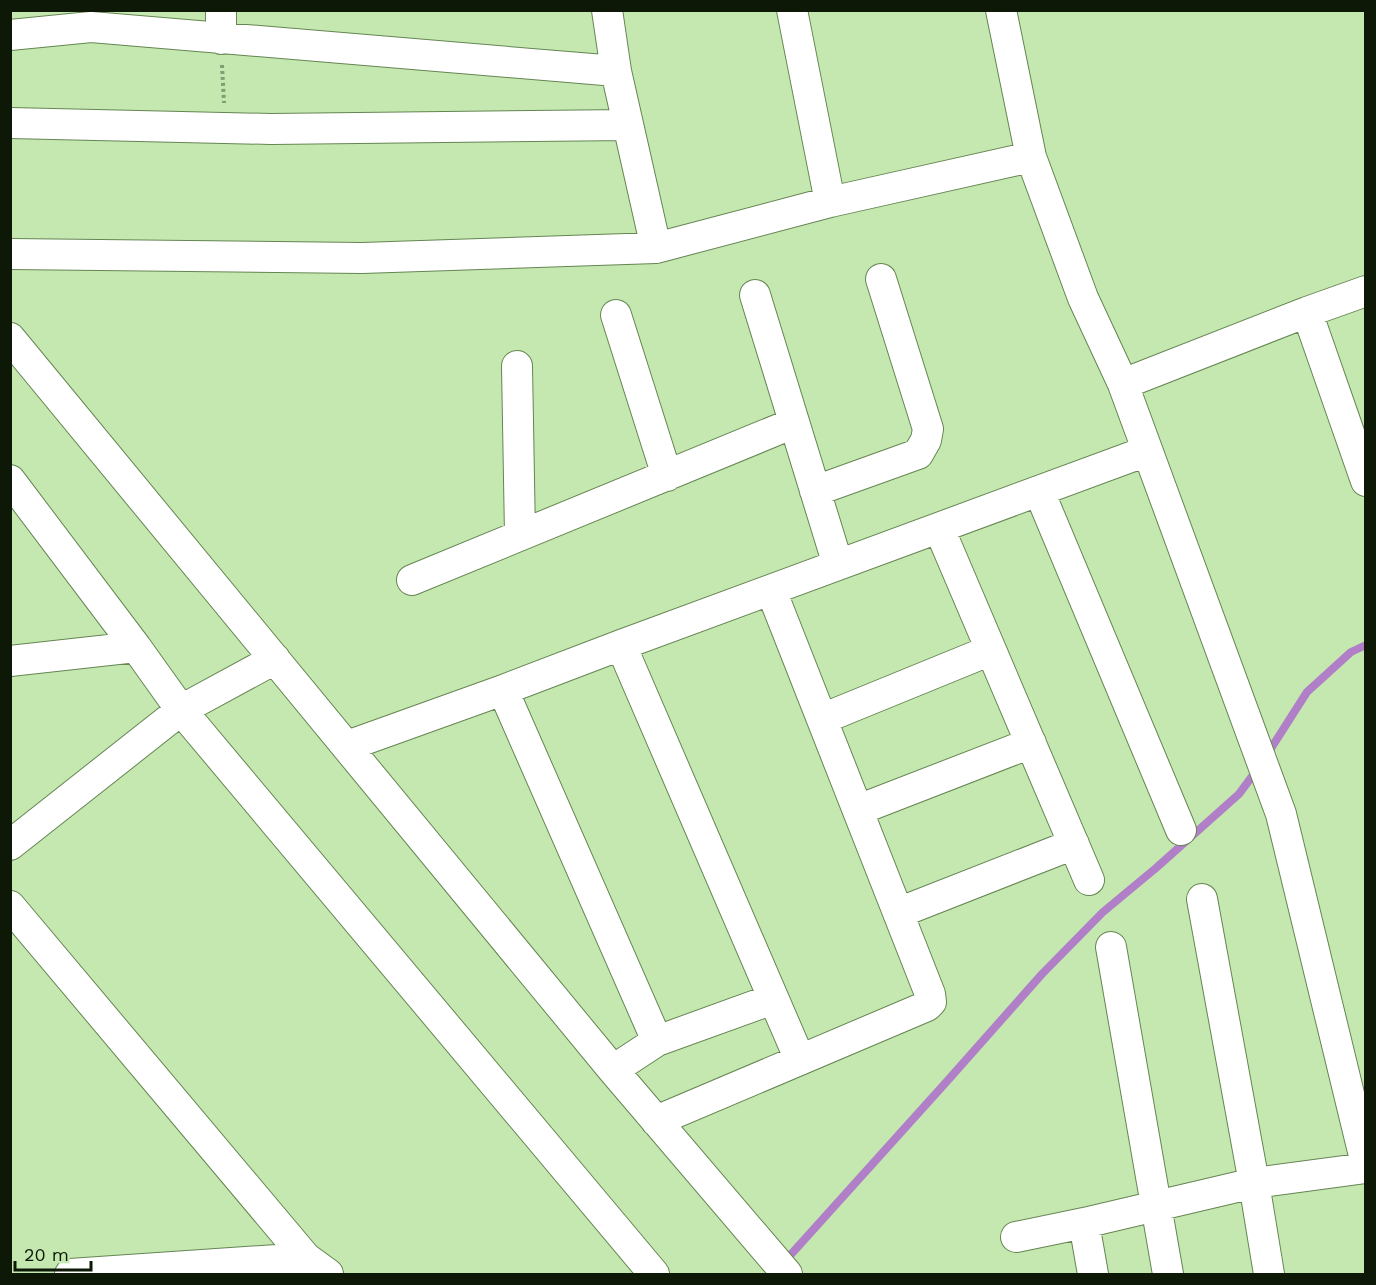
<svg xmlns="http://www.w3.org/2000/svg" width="1376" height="1285" viewBox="0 0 1376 1285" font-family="'Work Sans',sans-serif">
  <rect width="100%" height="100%" fill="#c5e8b1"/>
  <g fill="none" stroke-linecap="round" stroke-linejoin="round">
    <path stroke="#b07fc7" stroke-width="8" d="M1268,753L1307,692L1351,652L1366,645
      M785,1261L949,1079L1042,974L1103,912L1156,868L1239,794L1256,771"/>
    <defs>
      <path id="minor" d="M221,10V39
        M607,10L616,71L656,248
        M792,10L830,202
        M1001,10L1031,157L1083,298L1123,384L1281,814L1366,1164
        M10,35L91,27L616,71
        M10,123L271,129L628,125
        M10,254L362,258L656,248L830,202L1031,157
        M755,295L838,565
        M1307,312L1366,481
        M616,315L667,476
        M10,338L613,1070L787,1274
        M517,366L520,535
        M1123,384L1307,312L1366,291
        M10,480L136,647L181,710L654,1274
        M815,491L918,454L926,440L928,429L881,279
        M1039,491L1181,830
        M939,528L1089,880
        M412,580L794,423
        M621,645L800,1060
        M10,661L136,647
        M503,690L657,1041L613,1070
        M822,719L991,650
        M347,746L503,690L621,645L1147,451
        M858,810L1031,743
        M10,845L181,710L275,659
        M1202,899L1254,1183L1269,1274
        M10,906L306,1258L328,1274
        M898,913L1074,844
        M1111,947L1168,1274
        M657,1041L773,999
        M656,1121L927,1006L931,1002L930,994L771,590
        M1084,1223L1093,1274
        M1016,1237L1084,1223L1254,1183L1366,1168
        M70,1274L306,1258"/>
    </defs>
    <use href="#minor" stroke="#658552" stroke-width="32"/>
    <path stroke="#829d73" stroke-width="4" stroke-dasharray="3 3" stroke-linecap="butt" d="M222,65L224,103"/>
    <use href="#minor" stroke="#fff" stroke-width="30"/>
  </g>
  <rect width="1376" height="1285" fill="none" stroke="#0d1906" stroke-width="24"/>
  <path d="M15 1261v9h76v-9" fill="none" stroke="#0d1906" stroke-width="3"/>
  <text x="24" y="1261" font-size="18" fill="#0d1906" stroke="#c5e8b1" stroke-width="4.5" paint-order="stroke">20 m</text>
</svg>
